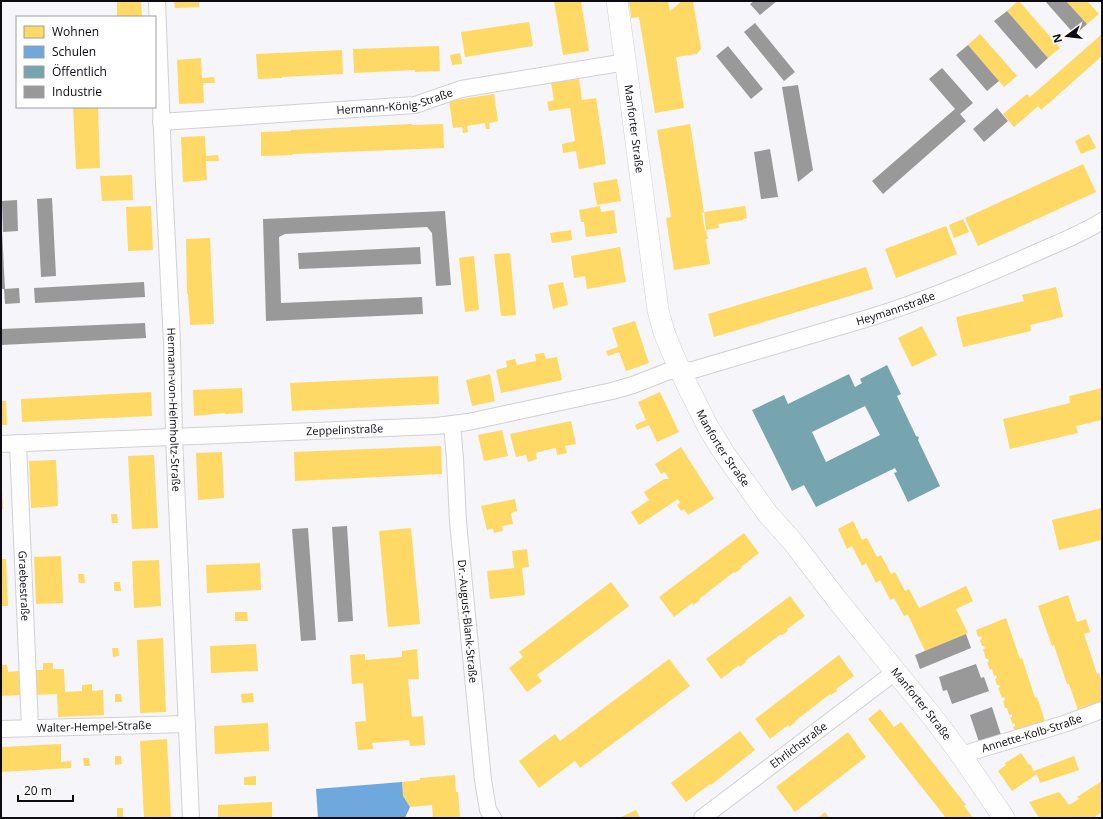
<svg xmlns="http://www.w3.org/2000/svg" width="1103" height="819" viewBox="0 0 1103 819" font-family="'Open Sans',sans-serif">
  <rect width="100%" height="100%" fill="#f5f5fa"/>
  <path fill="#ffd966" d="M117,1H141L142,17H117Z
    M174,1H199V7L175,8Z
    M554,1H581L589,51L563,55Z
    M629,1H668L670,11L682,1H693L701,49L697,54L676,57L684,108L655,113L639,17L631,18Z
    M1018,1H1019L1060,48L1048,58L1007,11Z
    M1066,1H1087L1099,14L1087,24Z
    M529,22L533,46L465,57L461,32Z
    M980,34L1017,76L1004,87L968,45Z
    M1102,34V56L1041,110L1038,106L1014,127L1003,114L1027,94L1030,97Z
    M439,46L440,71L415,72V70L354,73L353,49Z
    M342,50L343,74L282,77V78L258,79L256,54Z
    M460,53L462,64L452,65L450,55Z
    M201,58L202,78L214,77L215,83H203L204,103L179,104L177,60Z
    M579,78L582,100L596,98L606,164L579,169L576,151L563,153L562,144L575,141L570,108L549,111L547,102L554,100L551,83Z
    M494,94L498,121L489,123L490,129H486L485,123L467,126L468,132L463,133L462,127L453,128L449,101Z
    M73,107H98L100,168L76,169Z
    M412,124V125L443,124L444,148L292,154L293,155L261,156V132L291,131V130Z
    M690,124L704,212L745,206L747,218L743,219V220L718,224L719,228L706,230L704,212L702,213L705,231H706L708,239H706L710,264L674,270L666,218L671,217L657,130Z
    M1089,134L1096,148L1081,154L1075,141Z
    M205,136L206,156L218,155L219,161H206L207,180L183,182L181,137Z
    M1083,164L1096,192L978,246L965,218Z
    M132,175L133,200L102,201L100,176Z
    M617,179L621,201L597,205L593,183Z
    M151,206L153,250L128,251L126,207Z
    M600,206L601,212L614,210L617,233L586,237L584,222H581L579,210Z
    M963,219L969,232L954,238L949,225Z
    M946,226L957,254L896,278L885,249Z
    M571,230L572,240L552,243L550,233Z
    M210,238L214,324L190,325L188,294H187L186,239Z
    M620,247L626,282L587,289L585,276L574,278L571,256Z
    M510,253L516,315L501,316L494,254Z
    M474,256L479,310L465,312L459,258Z
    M866,267L873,289L714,337L708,314Z
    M563,282L568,305L553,309L548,285Z
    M1056,287L1063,317L1030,325L1031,331L963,347L956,317L1024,301L1022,295Z
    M635,321L649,363L626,371L619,352L608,356L606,351L618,347L612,328Z
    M922,326L937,355L912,367L898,338Z
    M544,353L546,359L557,357L562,380L501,393L496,370L507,367L506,361L515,359L517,365L536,361L535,354Z
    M490,374L495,401L472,406L466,380Z
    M438,376L439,404L292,411L290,383Z
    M242,388L243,413L225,414V413L194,416L193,390Z
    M1102,388V420L1076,426L1078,433L1010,449L1003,419L1070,403L1069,396Z
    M151,392L152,416L22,422L21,399Z
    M660,392L679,432L657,442L649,425L637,430L635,425L646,420L638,402Z
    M1,401H6L7,425H1Z
    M571,421L576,444L565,446L567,453L557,455L556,448L546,450L536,453L537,459L528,462L526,455L516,457L510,434Z
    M502,430L508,456L484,461L478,435Z
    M441,446L442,474L295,481L294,452Z
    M681,447L714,499L688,515L684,509L681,511L677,505L680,503L678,499L639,525L631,512L649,500L644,492L664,479H669L665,472L661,474L655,464Z
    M222,452L224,498L198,500L196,453Z
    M154,455L158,528L132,529L128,456Z
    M56,460L58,506L31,508L29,461Z
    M1,491H2L3,509H1Z
    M515,499L517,511L511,513L513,524L502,526L503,531L494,533L493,528L487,530L481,506Z
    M1102,508V540L1059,550L1052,520Z
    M111,514H117L118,523H112Z
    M853,521L862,540L867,538L877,557L881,555L891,574L895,572L905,591L909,589L919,608L966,586L973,601L956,609L968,633L925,651L908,615L904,616L894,598L890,600L880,580L876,583L866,563L862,566L852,546L847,549L838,529Z
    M411,528L420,624L388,627L379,531Z
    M744,533L759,553L741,567L742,568L735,573L734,572L699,599L700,600L693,605L692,603L674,617L659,597Z
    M527,549L529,567L522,568L525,595L490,599L487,571L514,568L512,551Z
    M61,556L63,603L36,604L34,557Z
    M1,559H6L8,606H1Z
    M159,560L161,606L134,608L132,561Z
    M260,563L261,590L207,593L206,565Z
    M78,574H84L85,583H79Z
    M114,582H120L121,591H114Z
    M611,582L629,606L537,675L542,681L527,692L509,668L523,657L519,652Z
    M1068,595L1077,622L1086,619L1090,632L1084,634L1097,674L1099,673L1102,681V702L1078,710L1069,684H1067L1054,645L1052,646L1038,606Z
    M790,596L805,616L787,629L788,631L782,635L781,634L745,661L746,662L740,667L739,665L721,679L706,659Z
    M235,612H247L248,621H235Z
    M1006,618L1020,659L1022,658L1035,698L1037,697L1046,724L1016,734L1013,727L1015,726V723L1013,724L1010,718L1012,717V714L1009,715L1007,708H1005L1003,701L1005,700L1004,697L1002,698L998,688L1000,687L999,685H997L995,679L997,678L996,675L994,676L992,669L990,670L987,662H989L988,659H986L983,649H985L984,646H982L980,640L982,639L981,636L978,637L976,630Z
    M163,638L166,712L140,713L137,640Z
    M256,644L258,671L211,673L210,646Z
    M112,648H118L119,656L113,657Z
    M417,649L419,679H408L412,717L423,716L425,745L410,746L409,740L372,743L373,749L358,750L355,722L366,721L363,683L352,684L350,655L365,654V660L402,657V651Z
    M839,655L854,676L836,689L837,691L831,695L830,694L795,721L796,722L789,727L788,725L770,739L755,719Z
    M669,659L690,686L580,768L575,761L539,788L519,761L555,734L560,741Z
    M43,663H53V669H64L65,692L82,691V685L92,684V691L103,690L104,715L58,717L57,694L34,695L32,670H43Z
    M1,665H7L8,672L19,671L20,695L1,696Z
    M253,693L254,702L242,703L241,694Z
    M115,694H121L122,702H115Z
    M880,709L894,727L901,722L966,805L964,806L973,818H946L868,719Z
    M268,723L269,751L215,754L214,726Z
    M740,731L755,750L711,785L710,784L686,802L671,783Z
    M848,732L866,757L795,812L776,787Z
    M167,739L171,818H144L140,741Z
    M61,744V762L71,761V768L1,772V747Z
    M1021,753L1029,765L1030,764L1034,771L1074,756L1079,770L1040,783L1037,774L1012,791L998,771L1006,765L1005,763Z
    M115,756H121L122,764L115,765Z
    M83,758H89L90,766H84Z
    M455,775L456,792H458L460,818H433L432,805L410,807L403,796L402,782L420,780V778Z
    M256,776V785H244V777Z
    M1102,781V812L1093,818H1075L1074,817L1072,818H1039L1029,802L1059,792L1069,805L1079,799L1077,797Z
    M272,802V818H218V805Z
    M117,808H123V817H117Z
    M636,810L640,818H619Z
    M825,812L829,818H818Z"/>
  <path fill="#6fa8dc" d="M402,782L403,796L410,807L405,818H318L316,789Z"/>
  <path fill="#76a5af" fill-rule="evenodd" d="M887,365L901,394L897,396L916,436L919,437L918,440L940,486L908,502L894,473L897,472L895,468L816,507L804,485L792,491L752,410L784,395L788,404L849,374L855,387L862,383L860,379ZM865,406L880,435L826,462L812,432Z"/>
  <path fill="#999" d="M754,1H777L760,15L750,4Z
    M1045,1H1066L1087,24L1075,35Z
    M1007,11L1048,58L1036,69L994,21Z
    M755,23L795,72L784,81L744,32Z
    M968,45L999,81L987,91L956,55Z
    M728,46L763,89L751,99L716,56Z
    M942,68L973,103L960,114L966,121L883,194L872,181L955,109L929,79Z
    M798,85L813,170L798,182L782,87Z
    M997,108L1008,121L984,142L973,129Z
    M770,149L778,197L761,199L754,152Z
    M52,198L56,276L41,277L37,199Z
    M17,200L18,231L3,232L2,201Z
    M445,211L451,285L436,286L432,233L427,227L285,234L279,237L281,303L422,297L423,314L266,321L263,219Z
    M1,231H2L5,289H1Z
    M420,247L421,264L299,269L298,253Z
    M144,282L145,297L35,303L34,288Z
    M19,288L20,303L5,304L4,289Z
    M145,323L146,338L1,345V329Z
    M347,526L353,621L338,622L332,527Z
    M308,528L316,640L301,641L292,529Z
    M966,634L971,648L920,669L915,655Z
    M976,664L981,678L984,677L989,691L952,704L947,690L943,691L939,677Z
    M992,707L1001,735L979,742L970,715Z"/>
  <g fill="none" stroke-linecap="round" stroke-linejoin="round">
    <defs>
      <g id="minor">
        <path id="s1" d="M157,1L164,184L172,342L174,437L191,818"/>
        <path id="s2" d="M161,122L415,105L461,89L626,62"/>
        <path id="s3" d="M452,424L455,459L458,522L483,780L488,810L493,818"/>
        <path id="s4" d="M18,443L30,728"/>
        <path id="s5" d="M1,444L436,426L468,422L612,391L633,385L669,371L693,370L872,317C926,300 979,278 1031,255C1055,244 1080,235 1102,221"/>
        <path id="s6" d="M1,729L187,724"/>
        <path id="s7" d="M961,755L1064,724L1102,710"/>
        <path id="s8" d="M702,818L895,672"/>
      </g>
      <g id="tertiary">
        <path id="s9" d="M617,1L628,81L658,310L664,332L672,352L688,387L708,427L724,453L767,513L793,542L838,601L935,720L961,755L1004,818"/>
      </g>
    </defs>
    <use href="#minor" stroke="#d1d0d7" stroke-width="18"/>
    <use href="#tertiary" stroke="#d1d0d7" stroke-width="22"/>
    <use href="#minor" stroke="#fefefe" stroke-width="16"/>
    <use href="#tertiary" stroke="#fefefe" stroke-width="21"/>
  </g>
  <g text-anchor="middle" stroke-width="4" stroke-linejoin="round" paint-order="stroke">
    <g font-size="11" fill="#0c0a13" stroke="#fff">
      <text dy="4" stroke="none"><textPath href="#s2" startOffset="235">Hermann-König-Straße</textPath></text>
      <text dy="4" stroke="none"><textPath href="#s9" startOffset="129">Manforter Straße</textPath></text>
      <text dy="4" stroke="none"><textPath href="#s5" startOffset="911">Heymannstraße</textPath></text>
      <text dy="4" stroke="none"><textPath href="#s1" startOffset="409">Hermann-von-Helmholtz-Straße</textPath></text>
      <text dy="4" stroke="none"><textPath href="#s5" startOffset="344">Zeppelinstraße</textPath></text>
      <text dy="4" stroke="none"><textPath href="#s9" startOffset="465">Manforter Straße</textPath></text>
      <text dy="4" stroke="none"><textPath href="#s4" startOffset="143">Graebestraße</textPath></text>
      <text dy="4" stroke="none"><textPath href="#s3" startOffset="198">Dr.-August-Blank-Straße</textPath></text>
      <text dy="4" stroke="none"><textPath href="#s9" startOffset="789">Manforter Straße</textPath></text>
      <text dy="4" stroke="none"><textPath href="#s6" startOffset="93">Walter-Hempel-Straße</textPath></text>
      <text dy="4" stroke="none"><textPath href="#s7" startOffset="74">Annette-Kolb-Straße</textPath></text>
      <text dy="4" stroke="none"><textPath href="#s8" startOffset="121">Ehrlichstraße</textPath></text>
    </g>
  </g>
  <rect width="1103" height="819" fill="none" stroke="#0c0a13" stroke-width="4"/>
  <rect x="16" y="16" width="140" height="92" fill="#ffffff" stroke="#9e9da1"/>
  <rect x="24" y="26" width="20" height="12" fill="#ffd966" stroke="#9e9da1"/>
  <text x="52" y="36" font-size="12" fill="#0c0a13">Wohnen</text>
  <rect x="24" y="46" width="20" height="12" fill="#6fa8dc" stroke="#9e9da1"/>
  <text x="52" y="56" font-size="12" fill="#0c0a13">Schulen</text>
  <rect x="24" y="66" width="20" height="12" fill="#76a5af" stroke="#9e9da1"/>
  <text x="52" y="76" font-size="12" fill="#0c0a13">Öffentlich</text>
  <rect x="24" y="86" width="20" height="12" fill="#999999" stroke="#9e9da1"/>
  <text x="52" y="96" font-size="12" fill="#0c0a13">Industrie</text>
  <g transform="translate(1067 36) rotate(255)" stroke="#ffffff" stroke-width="3" paint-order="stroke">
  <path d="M0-3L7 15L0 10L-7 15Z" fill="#0c0a13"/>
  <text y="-6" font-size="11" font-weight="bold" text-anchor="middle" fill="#0c0a13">N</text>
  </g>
  <path d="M18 795v6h55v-6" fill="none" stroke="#0c0a13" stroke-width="2"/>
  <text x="24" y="795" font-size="12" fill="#0c0a13" stroke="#ffffff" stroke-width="3" paint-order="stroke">20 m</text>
</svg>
